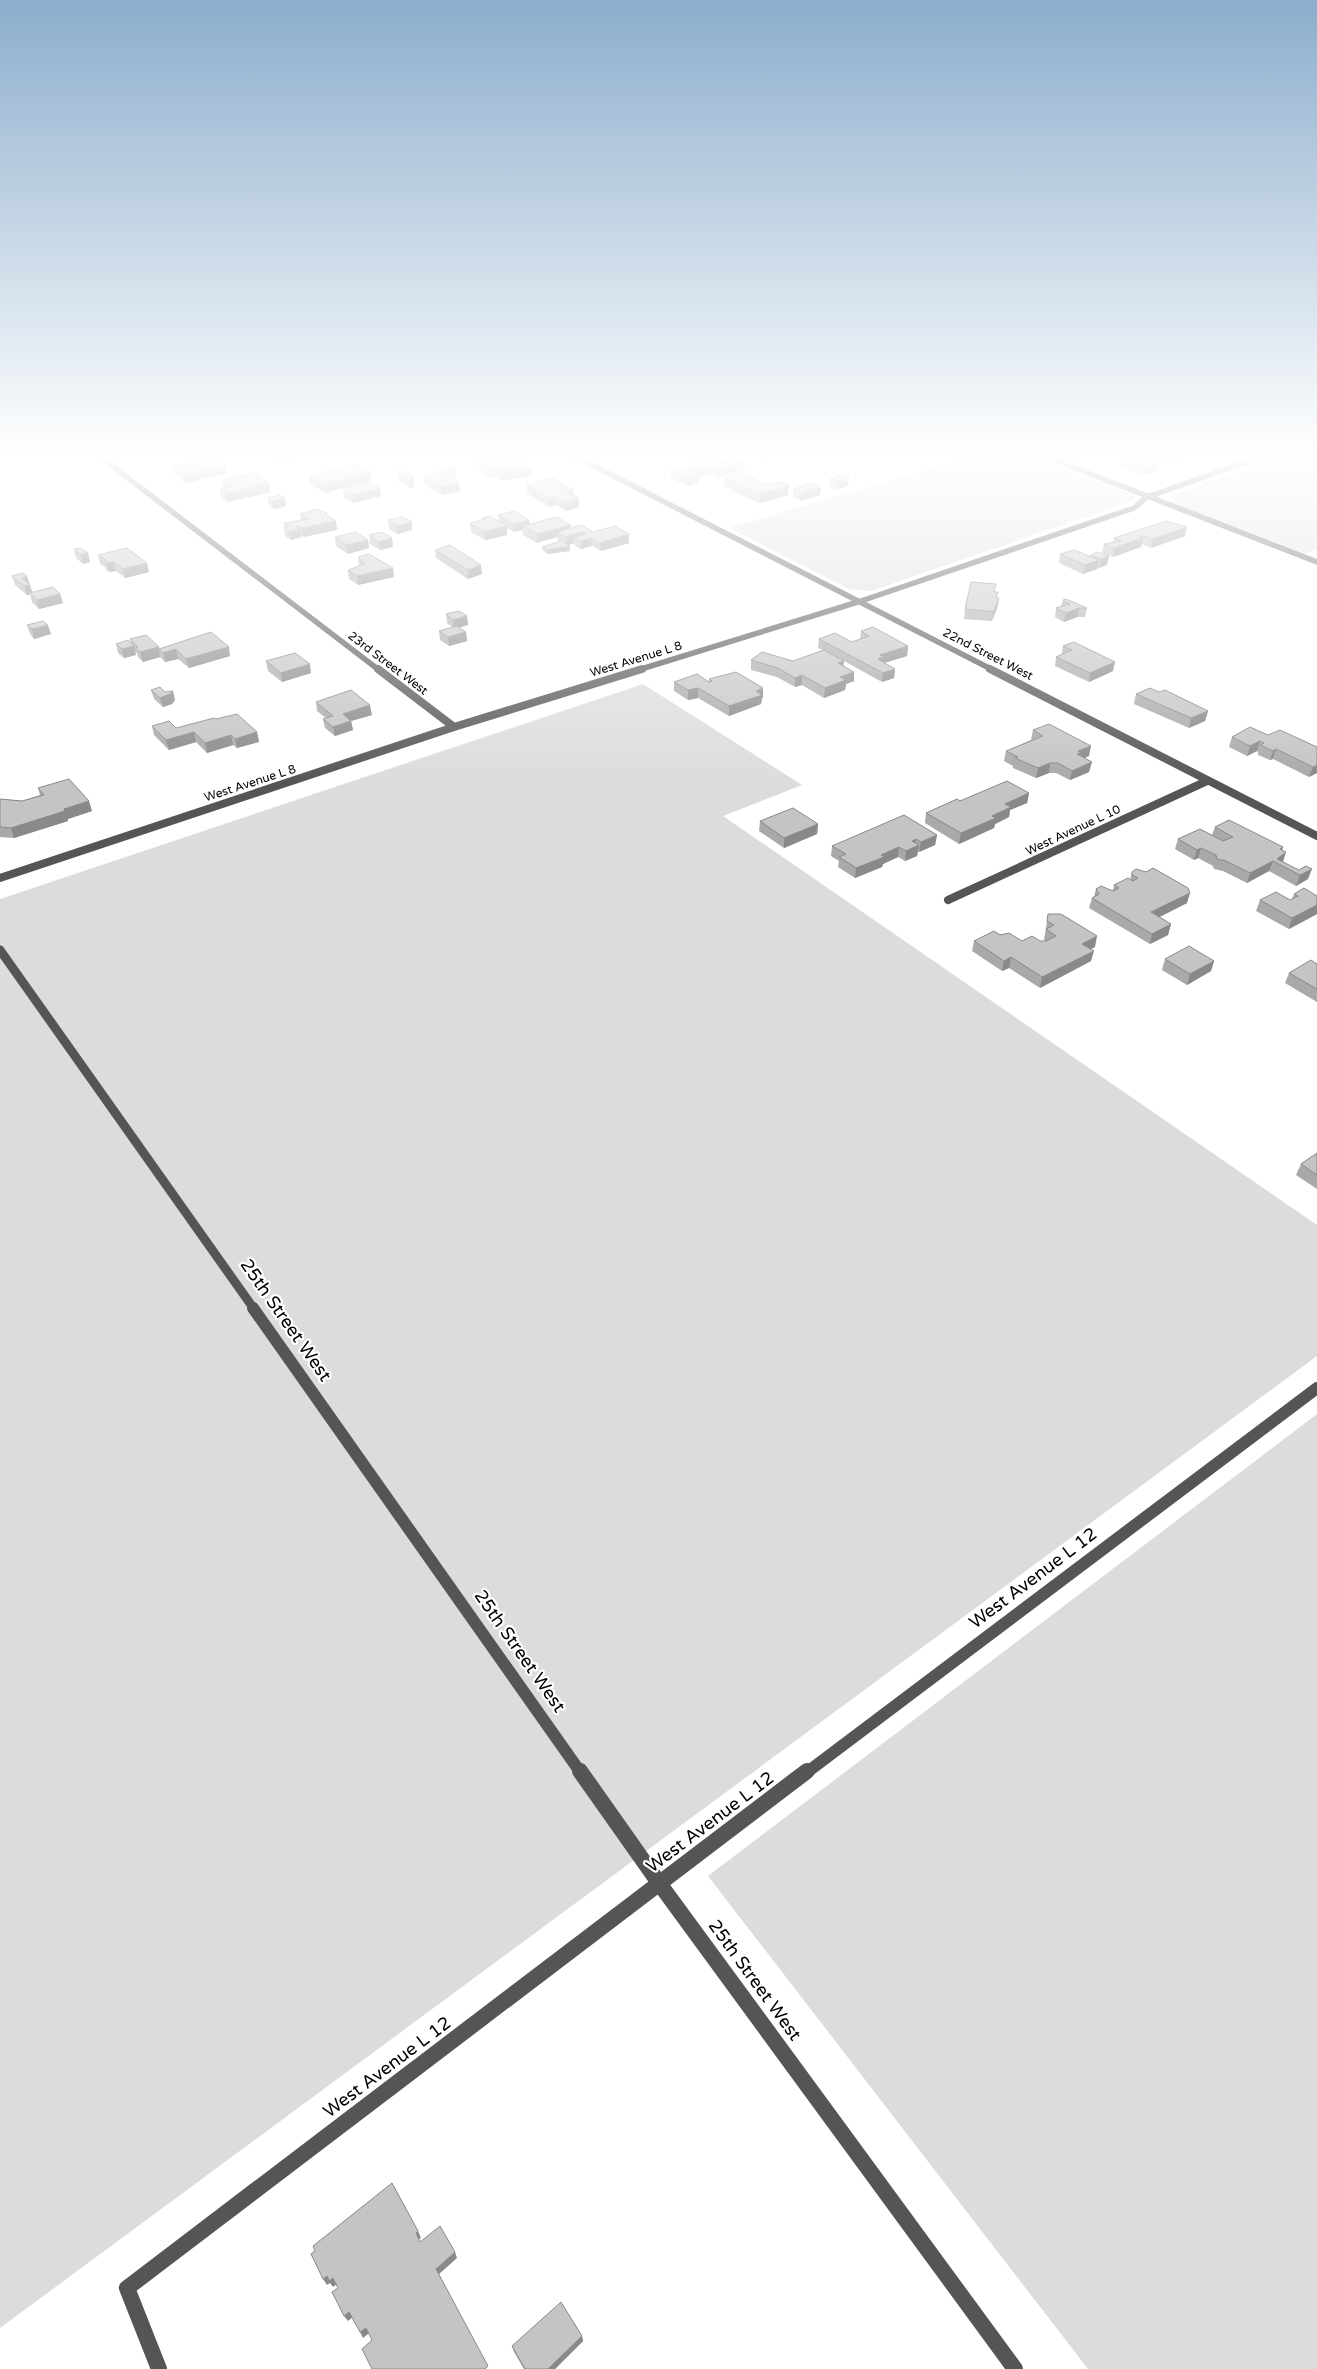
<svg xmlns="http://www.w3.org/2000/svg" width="1317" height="2369" viewBox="0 0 1317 2369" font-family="'Varela Round',sans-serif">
  <rect width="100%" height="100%" fill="#fff"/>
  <path fill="#dcdcdc" d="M987,452H1023L1130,494L1135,497L1134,500L871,591L849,589L729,528Z
    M1296,452H1317V549L1305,554L1177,505L1172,497L1196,486Z
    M643,684L802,785L723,816L1317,1225V1356L0,2328V899Z
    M1317,1414V2369H1088L708,1876Z"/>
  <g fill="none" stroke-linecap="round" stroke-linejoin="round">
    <path stroke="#555" stroke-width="5.5" d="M1056,461L1087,452"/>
    <path stroke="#555" stroke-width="5.5" d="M94,452L379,670
      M567,452L993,670
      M1034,452L1317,562
      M0,454L8,452
      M638,670L861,601L1134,508L1147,497L1275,452"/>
    <path stroke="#555" stroke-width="8" d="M378,669L454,727
      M990,669L1317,836
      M0,878L454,727L642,669
      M948,900L1207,781"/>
    <path stroke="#555" stroke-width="9" d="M0,950L254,1309"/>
    <path stroke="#555" stroke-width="12" d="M253,1308L581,1773
      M806,1773L1317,1388"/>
    <path stroke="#555" stroke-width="16" d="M580,1771L659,1883L1015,2369
      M159,2369L127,2288L807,1771"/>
  </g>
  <path fill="#a9a9a9" d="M267,452H303V455L282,461Z
    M688,452H716V457L701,462L688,456Z
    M752,452H774V456L763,459L752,455Z
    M1138,452H1182L1180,460H1164L1158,462V470L1144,475L1120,466L1121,458Z
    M477,459L513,461L531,468L532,476L502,480L495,476L489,478L480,472L479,468L478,467Z
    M714,464L745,470L718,477L710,474L699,477L698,483L687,486L671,478V470Z
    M226,465L228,473L186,483L175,475L173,467Z
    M439,470L456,477L452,478L459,482L460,491L442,495L425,485L424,477L439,473Z
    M398,472L414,478V487L410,488L399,481Z
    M845,474L848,484V486L837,489L829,487L830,479Z
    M309,476L371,480L325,493L310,484Z
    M724,478L767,485L789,492L788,493V495L760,503L733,492V490L724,486Z
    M263,479L271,492L228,502L221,498L220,490L224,488L222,480Z
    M527,485L573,495L579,507L565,511L556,505L549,507L527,493Z
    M821,487L820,495L801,501L793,497V489Z
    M343,488L381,496L353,503L344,497Z
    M268,498H285L286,506L274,509L269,506Z
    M300,514L327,515L337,530L303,537L301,535V537L291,540L285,536L284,528L285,527L284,523L301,520Z
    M498,515L530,524L571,525V528L593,532L629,534V543L601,551L592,546L581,549L575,546L574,543L568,545L570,551L548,554L543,551L542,547L560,542L558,541L557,537L537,543L523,535V530L514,532L507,528V535L485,540L471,532L470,523L483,520L482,518L499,521Z
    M388,520L412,522V530L397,534L389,529Z
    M1166,521L1185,536L1151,548L1142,544L1141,547L1113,557L1102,553L1104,544L1113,542L1114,538Z
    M369,535L392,538L393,547L380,550L370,544Z
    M335,537L368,540L369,548L348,554L336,546Z
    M74,549L88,553L90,562L83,564L76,558Z
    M435,550L482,574L468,579L436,558Z
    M1060,554L1090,556L1091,555L1109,556L1107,565L1099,568H1098L1097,569L1083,574L1059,563Z
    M98,555L149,572L125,578L116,571L109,572L106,570L105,567L100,564Z
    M358,557L394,577L358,585L349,579L348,570L359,566Z
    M12,576H27L32,593L60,594L63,603L39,609L32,602L30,594L27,595L15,585Z
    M995,592L996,598H999L997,608L992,621L964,619L965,609Z
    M1063,600L1087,608L1085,617H1077L1064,622L1055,617L1056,608L1061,606Z
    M446,614L467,616L468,625L459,627L466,632L467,641L449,646L440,640L439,631L452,627L447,623Z
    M27,625L51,634L34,639L30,634Z
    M861,631L908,646L907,656L884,663L895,669L894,678L882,682L844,661L843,666L854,681L846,684L845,690L824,698L802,685L795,687L777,677L751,670V660L793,661L823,650L818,648L819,639L852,642L860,639Z
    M211,632L230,656L189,668L178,659L165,662L160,657L143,662L138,657L137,653L135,652L136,655L124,658L118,653L116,644L131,643L130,639L159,647V649Z
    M1063,646L1113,671L1089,682L1055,666L1056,657L1062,654Z
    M266,661L311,673L282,682L268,671Z
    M709,679L763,697L762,698L761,704L729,716L698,698L688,700L674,691V682L709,681Z
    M151,690L175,700L172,704L163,707L154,699Z
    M1159,692L1208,711L1205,721L1189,728L1134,704L1136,694Z
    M316,702L372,715L351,721L353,730L335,736L325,728L323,719L326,718L317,711Z
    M216,719L257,732L259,742L237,748L233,745L207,753L196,742L169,750L154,735L152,726L176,728Z
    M1033,730L1089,756L1084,758L1089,772L1070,780L1056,773H1049L1036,778L1013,768V766L1004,761L1006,751L1031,740Z
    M1268,735L1317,747V773L1309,777L1273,759L1270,760L1258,755V752L1257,751L1247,756L1229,747L1232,737Z
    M38,788L92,811L68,819V821L14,838L0,837V799L22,801L40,795Z
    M1029,793L1027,803L1010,810L1009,817L995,824L994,828L959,844L925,823L926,813L960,801Z
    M760,821L818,824L817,834L784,848L759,831Z
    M1215,827L1283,847L1282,850L1283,862L1308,879L1296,886L1269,871L1247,883L1223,871L1214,869L1213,866L1198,858L1194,860L1175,849L1178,839L1212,835Z
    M937,835L935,845L919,852L918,851L917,856L905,861L898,857L883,864L882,867L855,878L838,867L839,861L831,856L832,846Z
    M1132,872L1187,903L1159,917L1171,924L1168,935L1150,944L1089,908L1092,898L1094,897L1096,889L1113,890L1114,885L1130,880Z
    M1294,894L1317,896V914L1289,929L1256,911L1260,900H1290L1292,899Z
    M1047,921L1095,947L1091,949V961L1040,988L1009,968L1002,971L972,951L974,941L1000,935L1022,941H1046L1044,940Z
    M1165,959L1214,961L1211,971L1187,985L1162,970Z
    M1317,964V1002L1285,983L1289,973Z
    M1317,1153V1189L1296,1175L1301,1164Z
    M582,2336L583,2341L555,2369H524L514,2352L512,2346Z"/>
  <path fill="#898989" d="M303,452V455L282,461L281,453Z
    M426,452H437L427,455Z
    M705,452H716V457L701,462V454Z
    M763,452H774V456L763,459Z
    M1163,452H1166L1164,460L1145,466L1147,458Z
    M513,457V465L504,459Z
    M745,462V470L718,477V469Z
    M1160,462L1158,470L1144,475L1145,467Z
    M226,465L228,473L186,483L184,475Z
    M711,465L710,474L699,477L698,483L687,486V478L691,471Z
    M494,468L495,476L489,478V469Z
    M531,468L532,476L502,480V472Z
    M455,469L456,477L444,480L443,472Z
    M370,472L371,480L325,493L324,485Z
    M849,476L848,486L837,489L838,481Z
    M414,478V487L410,488L409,479Z
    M459,482L460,491L442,495L441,487Z
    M269,483L271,492L228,502L226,494Z
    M789,484L788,495L760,503V494Z
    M821,487L820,495L801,501L802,493Z
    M380,488L381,496L353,503L352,495Z
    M573,490V498L567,492Z
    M555,497L556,505L549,507V499Z
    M285,498L286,506L274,509L272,501Z
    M579,498V507L565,511L564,502Z
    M529,520L530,528L523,526V530L514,532V524Z
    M336,521L337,530L303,537L302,528Z
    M412,522V530L397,534L396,526Z
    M571,525V533L557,532V537L537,543V534Z
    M296,526H298L299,529H300L301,537L291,540L289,532Z
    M507,526V535L485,540L484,532Z
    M1187,527L1185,536L1151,548L1153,539Z
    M583,532V540L591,538L592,546L581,549V541L574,537V543L566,546V537Z
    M629,534V543L601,551L600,543Z
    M1143,536L1141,547L1113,557L1114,548Z
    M392,538L393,547L380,550L379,542Z
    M368,540L369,548L348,554L346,545Z
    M570,546V551L548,554V550Z
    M88,553L90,562L83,564L81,555Z
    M1109,556L1107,565L1099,568L1101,559Z
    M1099,560L1097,569L1083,574L1085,565Z
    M113,562L116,571L109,572L106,563Z
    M147,563L149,572L125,578L123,569Z
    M481,565L482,574L468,579V570Z
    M393,568L394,577L358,585L357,576Z
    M27,576L33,594L27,595L22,578Z
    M60,594L63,603L39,609L37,600Z
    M999,598L997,608L992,621L994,612Z
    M1079,608L1077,617L1064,622L1066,613Z
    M467,616L468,625L454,629L453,620Z
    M48,625L51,634L34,639L32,629Z
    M466,632L467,641L449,646L448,637Z
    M134,646L136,655L124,658L122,649Z
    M908,646L907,656L884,663L878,659L880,655Z
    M159,647L160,650L159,649L160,657L143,662L140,652Z
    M229,647L230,656L189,668L186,659Z
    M176,649L178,659L165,662L163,653Z
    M844,661L843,670L838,663Z
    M1115,662L1113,671L1089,682L1090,673Z
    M310,664L311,673L282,682L281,673Z
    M895,669L894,678L882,682L883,673Z
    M854,672V681L846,684L845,690L824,698L825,688L840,677Z
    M802,675V685L795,687V678Z
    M698,688V698L688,700V690Z
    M763,688V697L762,698L761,704L729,716V706Z
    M173,691L175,700L172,704L163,707L160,698Z
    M370,705L372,715L351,721L353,730L335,736L333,727L343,714Z
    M1208,711L1205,721L1189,728L1191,718Z
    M194,732L196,742L169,750L166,740Z
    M257,732L259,742L237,748L235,739Z
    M231,735L233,745L207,753L205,743Z
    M1260,741L1257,751L1247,756L1250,746Z
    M1091,746L1089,756L1080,760L1075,764L1078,751Z
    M1276,749L1273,759L1270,760L1273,751Z
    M1092,762L1089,772L1070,780L1072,771Z
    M1050,763L1049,773L1036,778L1038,768Z
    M1317,765V773L1309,777L1313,767Z
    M1029,793L1027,803L1010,810L1009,817L995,824L994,828L959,844L961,833L992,816L1005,804Z
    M89,801L92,811L68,819V821L14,838L11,828L64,809Z
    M818,824L817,834L784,848V838Z
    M937,835L935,845L919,852L921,842Z
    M916,839L915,847L919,845L917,856L905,861L906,851L912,841Z
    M899,847L898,857L883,864L882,867L855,878L856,868L881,855Z
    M1283,847L1280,857L1286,852L1283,862L1276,863L1280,849Z
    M1201,848L1198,858L1194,860L1197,850Z
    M1273,861L1269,871L1247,883L1250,873Z
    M1312,869L1308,879L1296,886L1300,875Z
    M1190,893L1187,903L1148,923L1151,912Z
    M1317,905V914L1289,929L1292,918Z
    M1171,924L1168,935L1150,944L1152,934Z
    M1097,936L1095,947L1080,954L1082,944Z
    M1094,951L1091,961L1040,988L1042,977Z
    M1011,957L1009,968L1002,971L1004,961Z
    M1214,961L1211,971L1187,985L1190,974Z
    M418,2231L421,2238L419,2239L416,2233Z
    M455,2252L457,2258L438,2275L436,2269Z
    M327,2276L333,2278L337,2284L333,2287L330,2283L327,2285L323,2279Z
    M349,2312L353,2317L348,2321L344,2316Z
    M366,2328L369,2333L363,2338L360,2332Z
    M582,2336L583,2341L555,2369H548Z"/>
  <path fill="#c4c4c4" stroke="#898989" d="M503,452H505L513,457L504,459L510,462L519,460L531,468L502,472L494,468L489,469L479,464L485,463L477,459Z
    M1138,452H1163L1147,458L1160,462L1145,467L1121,458Z
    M206,459L226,465L184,475L173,467Z
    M738,459L745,462L718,469L711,465L691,471L699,475L687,478L671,470L707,461L714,464Z
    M357,464L370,472L324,485L309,476Z
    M451,467L455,469L443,472L439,470Z
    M403,471L414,478L409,479L398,472Z
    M442,472L459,482L441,487L424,477Z
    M253,473L262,475L258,476L269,483L226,494L220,490L232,486L222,480Z
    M740,473L767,485L778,482L789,484L785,485L788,487L760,494L733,484L736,483L724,478Z
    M845,474L849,476L846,477L848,478L838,481L830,479Z
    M553,478L573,490L567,492L579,498L564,502L555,497L549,499L527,485Z
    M370,482L380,488L352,495L343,488Z
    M812,483L821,487L802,493L793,489Z
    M280,495L285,498L272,501L268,498Z
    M317,509L327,513L325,514L336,521L302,528L298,526H296L300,529L289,532L284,528L289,526L284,523L309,519L300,514Z
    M514,511L529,520L514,524L498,515Z
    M490,516L507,526L484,532L470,523L485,519L482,518Z
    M403,517L412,522L396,526L388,520Z
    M556,517L571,525L537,534L523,526Z
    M1166,521L1187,527L1153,539L1143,536L1140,537L1143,538L1114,548L1104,544L1121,541L1114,538Z
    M581,525L593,532L615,526L629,534L600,543L591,538L581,541L574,537L586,534L583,532L566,537L557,532Z
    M356,532L368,540L346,545L335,537Z
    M382,532L392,538L379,542L369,535Z
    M561,541L570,546L548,550L542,547Z
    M450,545L481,565L468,570L435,550Z
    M81,548L88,553L81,555L74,549Z
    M127,548L147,563L123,569L113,562L106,563L104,561L106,560L98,555Z
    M1074,550L1099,560L1085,565L1060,554Z
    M1097,552L1109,556L1101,559L1091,555Z
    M369,554L393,568L357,576L348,570L365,564L358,557Z
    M23,573L27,576L22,578L30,585L24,586L12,576Z
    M971,582L996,584L994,592H998L996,598H999L994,612L965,609Z
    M53,587L60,594L37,600L29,593Z
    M1066,599L1087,608H1079L1066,613L1056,608L1070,604L1063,600Z
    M459,611L467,616L453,620L446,614Z
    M43,621L48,625L32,629L27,625Z
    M457,626L466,632L448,637L439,631Z
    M873,627L908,646L880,655L884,657L878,659L895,669L883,673L819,639L835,633L852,642L869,636L861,631Z
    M211,632L229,647L186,659L176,649L163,653L159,649Z
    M146,635L159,647L140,652L135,648L138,647L130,639Z
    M128,640L134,646L122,649L116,644Z
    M1074,642L1115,662L1090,673L1056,657L1072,650L1063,646Z
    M824,650L844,661L838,663L854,672L840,677L846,680L825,688L802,675L795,678L778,668L751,660L762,652L793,661Z
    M295,653L310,664L281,673L266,661Z
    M736,672L763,688L756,691L762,695L729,706L698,688L688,690L674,682L697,674L709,682L712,681L709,679Z
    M160,687L165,692L173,691L170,694L160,698L151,690Z
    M1150,688L1159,692L1165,690L1208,711L1191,718L1136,694Z
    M351,690L370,705L343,714L351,721L333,727L323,719L333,716L316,702Z
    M237,714L257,732L235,739L231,735L205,743L194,732L166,740L152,726L169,721L176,728L214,718L216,719Z
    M1049,724L1091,746L1078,751L1081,753L1077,754L1092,762L1072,771L1058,763H1050L1038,768L1015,758L1018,757L1006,751L1043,736L1033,730Z
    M1250,727L1268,735L1280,730L1317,747V765L1313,767L1276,749L1273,751L1260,745L1264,743L1260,741L1250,746L1232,737Z
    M69,779L89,801L64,809L65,811L11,828L0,827V799L22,801L44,795L38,788Z
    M1007,781L1029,793L1005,804L1011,807L992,816L996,818L961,833L926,813L957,799L960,801Z
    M793,808L818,824L784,838L760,821Z
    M904,815L937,835L921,842L916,839L912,841L919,845L906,851L899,847L881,855L884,857L856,868L839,857L846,854L832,846Z
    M1229,820L1283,847L1280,849L1286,852L1277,859L1299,870L1306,866L1312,869L1300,875L1273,861L1250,873L1226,861L1217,859L1216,855L1201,848L1197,850L1178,839L1200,829L1223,841L1233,837L1215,827Z
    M1153,868L1188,888L1190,893L1151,912L1171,924L1152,934L1092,898L1099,894L1096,889L1101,886L1113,891L1119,888L1114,885L1128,878L1133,881L1138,878L1132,875V872L1136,869L1146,872Z
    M1304,888L1317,896V905L1292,918L1260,900L1276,892L1290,900L1298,896L1294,894Z
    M1048,914H1061L1097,936L1082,944L1094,951L1042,977L1011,957L1004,961L974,941L994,931L1000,935L1009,933L1022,941L1032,936L1040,941H1046L1056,936L1046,929L1054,925L1047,921Z
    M1189,946L1214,961L1190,974L1165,959Z
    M1311,960L1317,964V989L1289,973Z
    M1317,1153V1175L1301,1164Z
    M392,2183L418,2231L416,2233L420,2242L440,2226L455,2252L436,2269L488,2366L485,2369H372L362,2349L372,2340L366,2328L360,2332L349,2312L344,2316L332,2292L338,2288L333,2278L329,2281L327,2276L323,2279L311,2254L315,2251L313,2246Z
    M561,2302L582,2336L548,2369H525L512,2346Z"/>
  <linearGradient id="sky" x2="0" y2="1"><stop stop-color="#8cadcc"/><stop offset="0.58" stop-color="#fff"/><stop offset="1" stop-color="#fff" stop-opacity="0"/></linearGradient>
  <rect width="1317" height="784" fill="url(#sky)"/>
  <g text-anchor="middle" stroke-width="4.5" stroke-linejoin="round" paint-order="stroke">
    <g font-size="12" fill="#000" stroke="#fff">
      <text transform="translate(988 654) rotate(27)" y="4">22nd Street West</text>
      <text transform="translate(636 659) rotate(-17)" y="4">West Avenue L 8</text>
      <text transform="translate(388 663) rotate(37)" y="4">23rd Street West</text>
      <text transform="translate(250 783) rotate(-18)" y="4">West Avenue L 8</text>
      <text transform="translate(1073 830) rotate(-25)" y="4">West Avenue L 10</text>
    </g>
    <g font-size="18" fill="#000" stroke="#fff">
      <text transform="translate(286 1320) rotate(55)" y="6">25th Street West</text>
      <text transform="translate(1033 1578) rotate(-37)" y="6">West Avenue L 12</text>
      <text transform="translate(520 1651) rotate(55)" y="6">25th Street West</text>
      <text transform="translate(710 1822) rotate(-37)" y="6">West Avenue L 12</text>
      <text transform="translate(755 1980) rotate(54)" y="6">25th Street West</text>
      <text transform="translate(387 2067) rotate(-37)" y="6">West Avenue L 12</text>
    </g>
  </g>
</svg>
